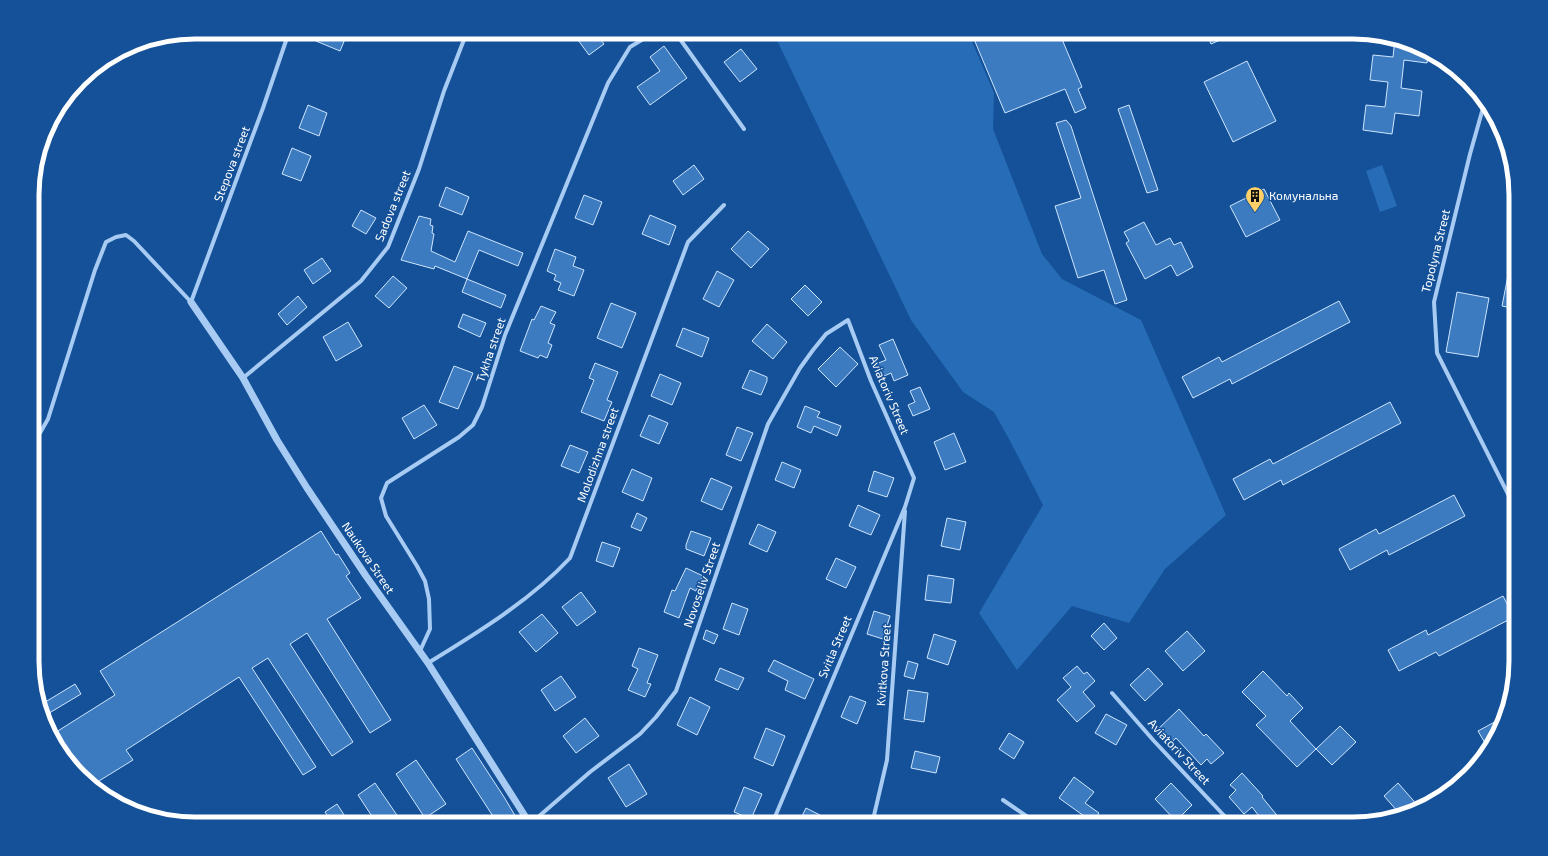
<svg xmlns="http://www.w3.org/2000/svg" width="1548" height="856" viewBox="0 0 1548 856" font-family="'Exo 2',sans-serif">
  <rect width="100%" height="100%" fill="#145198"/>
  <path fill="#276cb6" d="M773,32H968L994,93L993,129L1042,254L1062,279L1141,320L1226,515L1165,569L1129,623L1072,606L1017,670L979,613L1043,505L1009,439L994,412L963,392L911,320Z
    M1382,165L1397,206L1380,212L1366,171Z"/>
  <path fill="#3d7bc0" stroke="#cee5fd" d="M320,32H348L340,51L316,41Z
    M588,32H595L604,44L589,55L578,40Z
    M971,32H1059L1082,87L1078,89L1086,108L1075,113L1065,89L1005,113Z
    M1206,32H1238L1211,44Z
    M1395,38L1429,51L1427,63L1404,60L1401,88L1422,91L1419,116L1395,113L1392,134L1363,130L1366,105L1385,107L1388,82L1370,80L1373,55L1393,57Z
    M664,46L687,78L650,105L637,87L660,71L650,57Z
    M741,49L757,69L740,82L724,62Z
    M1247,61L1276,121L1233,142L1204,82Z
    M308,105L327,113L319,136L299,128Z
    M1129,105L1158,190L1147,193L1118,109Z
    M1066,120L1071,126L1127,300L1115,304L1104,270L1078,278L1055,206L1081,198L1056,123Z
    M292,148L311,156L301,181L282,174Z
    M694,165L704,179L683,195L673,181Z
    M446,187L469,197L462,215L439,206Z
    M1264,189L1280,220L1246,237L1230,206Z
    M584,195L602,202L593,225L575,218Z
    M361,210L376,218L366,234L352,226Z
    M650,215L676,226L669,245L642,234Z
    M419,216L431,219L430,225L433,226L432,233L434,234L431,251L455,262L468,231L523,253L518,266L479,250L467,279L435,266L434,269L401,260Z
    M1144,222L1156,245L1170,238L1174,245L1181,242L1193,267L1177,276L1171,265L1145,279L1126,243L1129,241L1124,232Z
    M748,231L769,249L751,268L731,249Z
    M555,249L576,257L573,266L584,270L574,296L558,290L561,283L554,280L556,275L547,271Z
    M322,258L331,271L313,284L304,270Z
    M1511,260L1516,261V309L1502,306Z
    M717,271L734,280L719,307L703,299Z
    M393,276L407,288L389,308L375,296Z
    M467,279L506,295L501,308L462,292Z
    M805,285L822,302L808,316L791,299Z
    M1457,292L1489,298L1478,357L1446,352Z
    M298,296L307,307L287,325L278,314Z
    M1339,301L1350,322L1232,384L1230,379L1193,398L1182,377L1219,357L1222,362Z
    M611,303L636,313L622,348L597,338Z
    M541,306L556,312L550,323L555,325L548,343L552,345L547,358L540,355L538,358L520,351L532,319L534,320Z
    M463,314L486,323L480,337L458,327Z
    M348,322L362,346L336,361L323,337Z
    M767,324L787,342L773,359L752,341Z
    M683,328L709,338L702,357L676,346Z
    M893,339L908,375L894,381L891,373L882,377L876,364L886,360L879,345Z
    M840,347L858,364L836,387L818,369Z
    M595,363L618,372L607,400L612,402L604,421L581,412L594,380L589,378Z
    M454,366L473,373L458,409L439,402Z
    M750,370L767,377V381L761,395L742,388Z
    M660,374L681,383L672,405L651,396Z
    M920,387L930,409L913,416L908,405L915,402L910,391Z
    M1390,402L1401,423L1283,485L1281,480L1244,500L1233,479L1270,459L1273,464Z
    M424,405L437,425L414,439L402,418Z
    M805,406L820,412L817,417L841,426L837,436L814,426L811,433L797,427Z
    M649,415L668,423L659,444L640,436Z
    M737,427L753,433L741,461L726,455Z
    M954,433L966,462L945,470L934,442Z
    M570,445L588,452L579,473L561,466Z
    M782,462L801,470L794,488L775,480Z
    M632,469L652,478L643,501L622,492Z
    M874,471L894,478L887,497L868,491Z
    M711,478L732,487L722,510L701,501Z
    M1454,495L1465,516L1389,555L1387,550L1350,570L1339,549L1376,529L1379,534Z
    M858,505L880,515L871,535L849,526Z
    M637,513L647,518L641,531L631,527Z
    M947,518L966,522L960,550L941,546Z
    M758,524L776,532L767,552L749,544Z
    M321,531L336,555L338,554L350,573L346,576L361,598L327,619L391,720L370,733L307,633L290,644L353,742L332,756L268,658L252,668L316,767L303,775L239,677L126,750L133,760L94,784L60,752L53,734L115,695L100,671Z
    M691,531L711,538L704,556L686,549V545Z
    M602,542L620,548L613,567L596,561Z
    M836,558L856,567L846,588L826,579Z
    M686,568L703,576L696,591L690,588L679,618L664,612L672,590L675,591Z
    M928,575L954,579L951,603L925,600Z
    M581,592L596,612L577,626L562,607Z
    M1503,596L1514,617L1439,656L1436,652L1399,671L1388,650L1426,630L1428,635Z
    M732,603L748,609L739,635L723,629Z
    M874,611L890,616L883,639L867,634Z
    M542,614L558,633L536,652L519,632Z
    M1104,623L1117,638L1104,650L1091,636Z
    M706,630L718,635L714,644L703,639Z
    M1187,631L1205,651L1183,671L1165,651Z
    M934,634L956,641L948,665L927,658Z
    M639,648L658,655L647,683L651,684L645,697L628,690L638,669L632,666Z
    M774,660L814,679L805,699L785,690L788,681L768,671Z
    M908,661L918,664L914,679L904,676Z
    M1077,666L1084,674L1087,672L1095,681L1083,692L1095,706L1077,722L1057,700L1071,687L1063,678Z
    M720,668L744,678L738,690L715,680Z
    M1148,668L1163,684L1145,701L1130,685Z
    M1263,671L1287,696L1289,693L1303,708L1290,721L1316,749L1297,767L1256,725L1266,716L1242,692Z
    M561,676L576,697L555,711L541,690Z
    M75,684L81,694L46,715L42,704Z
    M908,690L928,693L924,722L904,719Z
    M850,696L866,702L857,724L841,717Z
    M690,697L710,707L697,735L677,725Z
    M1179,709L1204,736L1206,734L1224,753L1211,764L1207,759L1201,765L1176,738L1169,745L1156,731Z
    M1106,714L1127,725L1116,745L1095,733Z
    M585,718L599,736L576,753L563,736Z
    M1502,718L1494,742L1489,750L1478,731Z
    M1340,726L1356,742L1332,765L1316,749Z
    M766,728L785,736L773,766L754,758Z
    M1009,733L1024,742L1014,759L999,749Z
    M472,748L504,797L520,824H498L456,759Z
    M915,751L940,757L936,773L911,768Z
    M416,760L446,804L425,818L396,774Z
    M629,764L647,794L626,807L608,778Z
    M1242,773L1263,796L1262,797L1284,824H1265L1252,807L1244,814L1229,797L1236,790L1230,785Z
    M1074,777L1094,792L1085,803L1099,813L1091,824H1088L1082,819L1084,816L1059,798Z
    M375,783L403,824H377L358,795Z
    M1171,783L1192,805L1176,821L1155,799Z
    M1398,783L1419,807L1399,813L1384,796Z
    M744,787L762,794L751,819L734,812Z
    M337,804L350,824H332L325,812Z
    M806,808L820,815L816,824H798Z"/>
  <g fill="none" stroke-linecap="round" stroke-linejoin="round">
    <path stroke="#a7cbf2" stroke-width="4" d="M675,32L744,129
      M1485,101L1470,154L1434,302L1437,353L1516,510
      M243,378L361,281L388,247L419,169L444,91L467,32
      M33,438L40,433L48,419L95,270L106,242L116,237L126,235L134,241L191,302L263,108L289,32
      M420,651L430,629L429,599L425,581L417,566L386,516L381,498L387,483L459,437L473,425L482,407L505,335L608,83L630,47L655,32
      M428,663C477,633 531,600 570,558L688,242L724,205
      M1112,693L1154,741L1232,824
      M1003,800L1038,824
      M530,824L590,772L640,734L656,717L676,691L768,424L800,368L813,350L826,334L848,320L871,381L914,478L905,507L772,824
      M872,824L887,760L905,511"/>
    <path stroke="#a7cbf2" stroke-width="7" d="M191,302L243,378L277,440L307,488L366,576L428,663L530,824"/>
  </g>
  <defs>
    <symbol id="building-pin" viewBox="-11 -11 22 30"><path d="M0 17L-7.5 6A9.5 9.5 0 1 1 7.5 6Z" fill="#ffcf68" stroke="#145198"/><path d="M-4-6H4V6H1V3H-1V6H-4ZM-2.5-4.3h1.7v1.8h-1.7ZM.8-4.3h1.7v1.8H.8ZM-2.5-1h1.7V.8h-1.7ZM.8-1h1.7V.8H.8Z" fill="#111"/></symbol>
  </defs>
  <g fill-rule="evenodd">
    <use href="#building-pin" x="1244" y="185" width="22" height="30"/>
  </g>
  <g text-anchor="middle" stroke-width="3" stroke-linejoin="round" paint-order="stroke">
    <g font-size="12" fill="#fff" stroke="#145198">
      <text transform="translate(232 164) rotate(-69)" y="4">Stepova street</text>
      <text transform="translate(393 206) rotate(-68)" y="4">Sadova street</text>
      <text transform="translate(1436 251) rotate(-76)" y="4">Topolyna Street</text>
      <text transform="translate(491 350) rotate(-71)" y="4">Tykha street</text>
      <text transform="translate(889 395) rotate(67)" y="4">Aviatoriv Street</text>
      <text transform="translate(598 455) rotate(-70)" y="4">Molodizhna street</text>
      <text transform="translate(368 558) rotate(56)" y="4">Naukova Street</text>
      <text transform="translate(702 585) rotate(-71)" y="4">Novoseliv Street</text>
      <text transform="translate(835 647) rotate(-67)" y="4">Svitla Street</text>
      <text transform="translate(884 665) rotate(-86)" y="4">Kvitkova Street</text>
      <text transform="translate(1179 752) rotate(47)" y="4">Aviatoriv Street</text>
    </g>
    <g font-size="12" fill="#fff" stroke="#145198" text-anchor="start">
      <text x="1269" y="200">Комунальна</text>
    </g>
  </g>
  <path d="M0 0H1548V856H0ZM195 39H1353A156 156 0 0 1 1509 195V661A156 156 0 0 1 1353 817H195A156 156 0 0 1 39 661V195A156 156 0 0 1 195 39Z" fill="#145198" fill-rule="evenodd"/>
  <path fill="none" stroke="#fff" stroke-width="5" d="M195 39H1353A156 156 0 0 1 1509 195V661A156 156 0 0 1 1353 817H195A156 156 0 0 1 39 661V195A156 156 0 0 1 195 39Z"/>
</svg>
